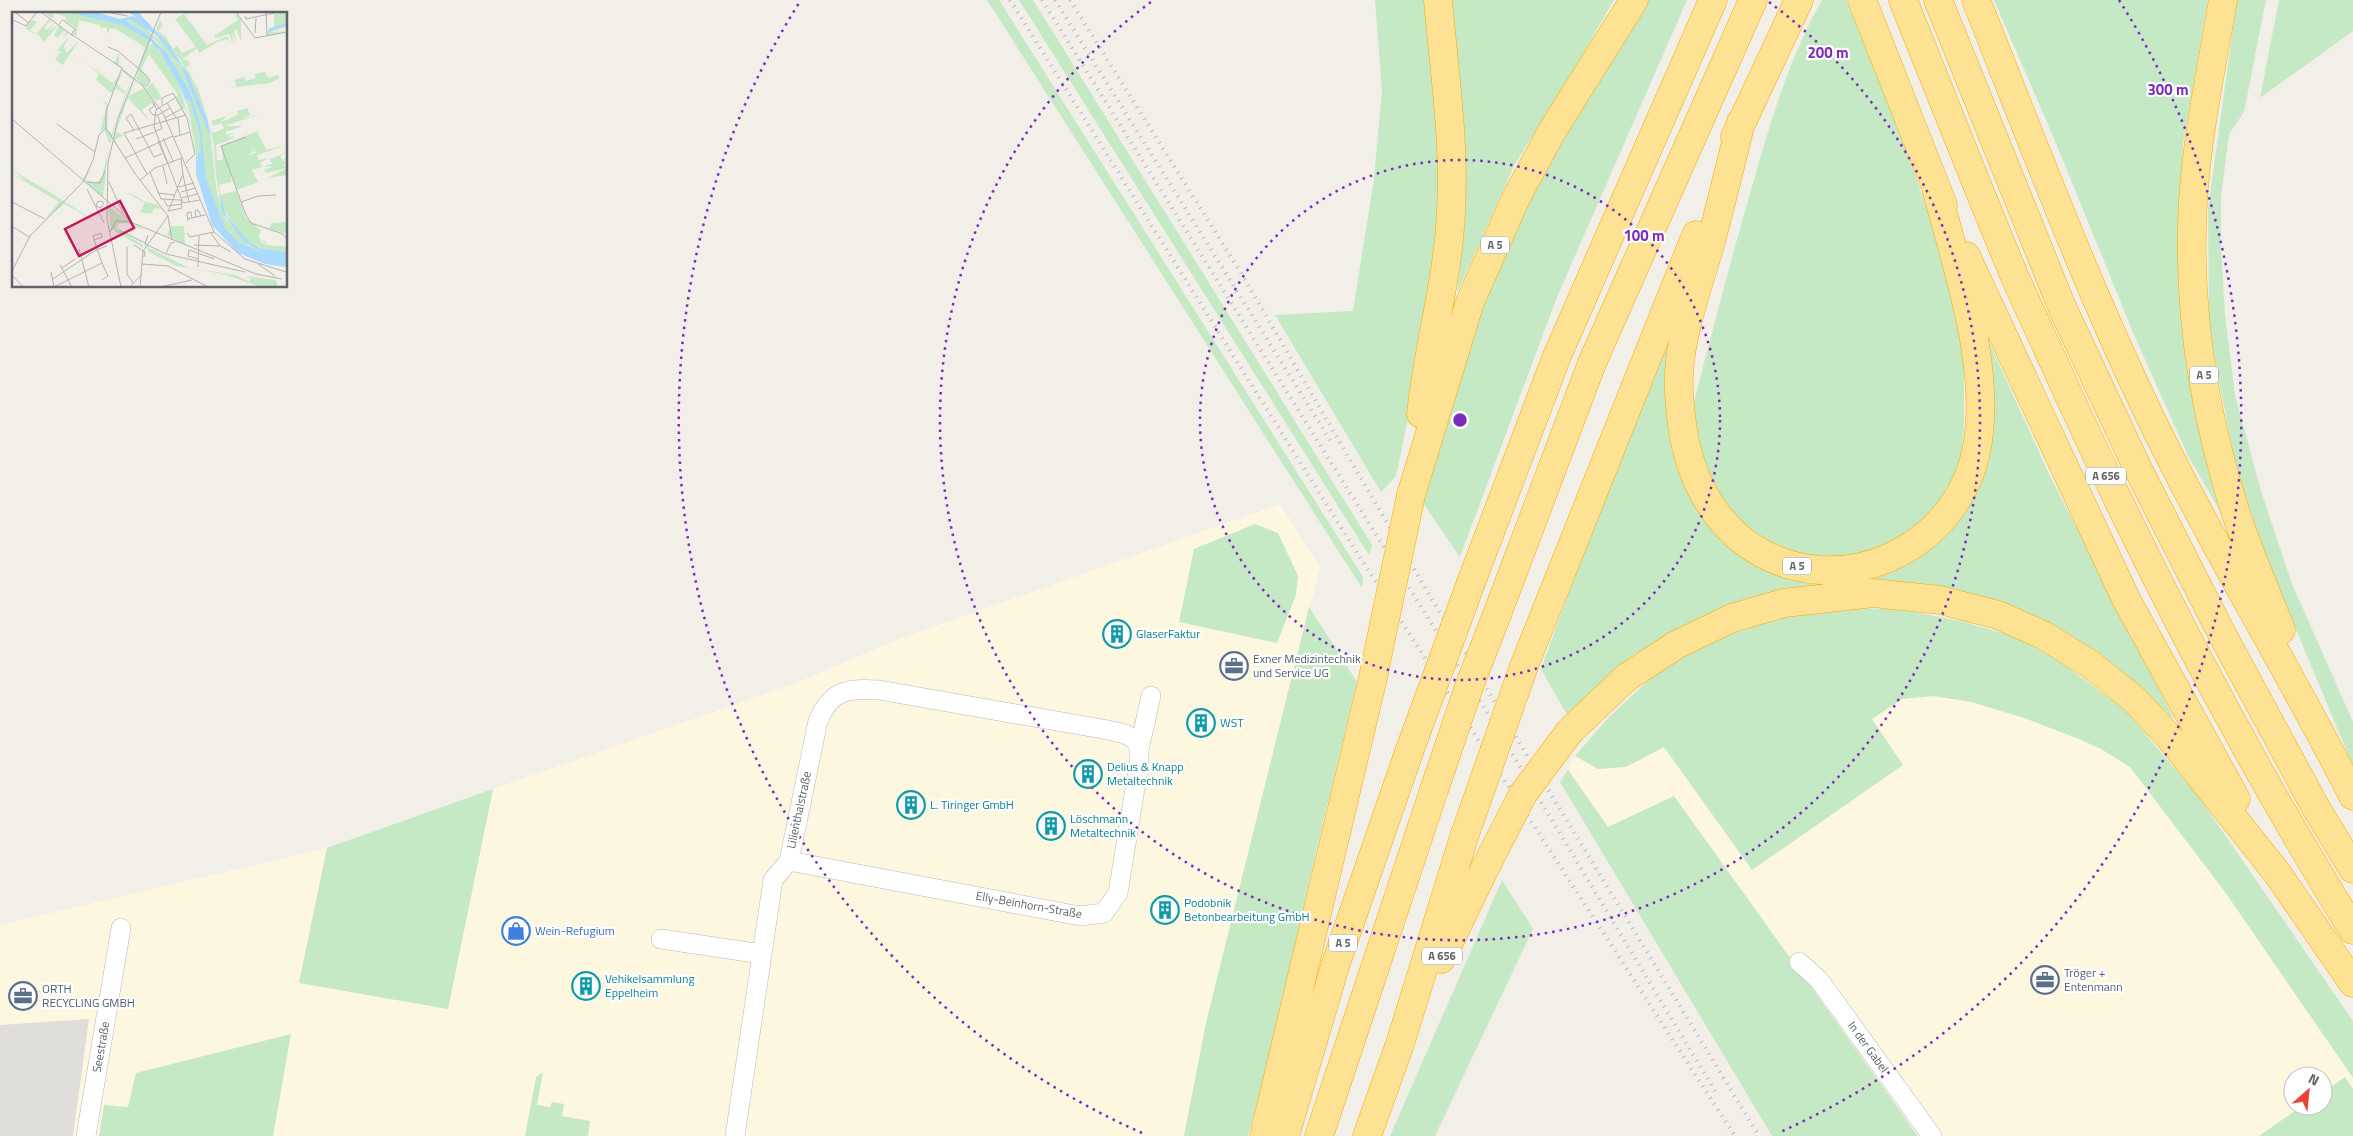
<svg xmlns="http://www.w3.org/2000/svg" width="2353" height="1136" viewBox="0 0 2353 1136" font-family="'Titillium Web',sans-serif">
  <rect width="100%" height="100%" fill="#f1efe8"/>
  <path fill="#fef7e0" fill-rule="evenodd" d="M1280,504L1320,567L1206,1023L1184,1136H0V925L327,848L299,983L448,1009L493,789L796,683L894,641Z
    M1961,621L2125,710L2199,797L2353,1021V1136H1918L1674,797L1608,827L1568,770L1575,756L1608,718ZM2293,1076H2323V1106H2293Z"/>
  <path fill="#e0deda" d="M89,1019L73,1136H0V1025Z"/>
  <path fill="#c5e8c5" d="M987,0H999L1363,577L1362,588Z
    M1019,0H1033L1372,545L1369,555Z
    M1375,0H1614L1566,83L1515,164L1457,293L1466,207L1464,150L1396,476L1381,492L1275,315L1353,311L1374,179L1382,90Z
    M1643,0H1687L1557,297L1460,557L1423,503L1446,386L1539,168Z
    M1822,0H1846L1894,116L1942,251L1964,352V430L1961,455L1983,461L1985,333L2049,474L2174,719L2092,651L1883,583L1699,619L1633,655L1567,715L1541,669L1630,424L1673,329L1678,465C1702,372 1725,279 1752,187C1770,123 1789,58 1822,0Z
    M1994,0H2208L2183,144L2179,248L2189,369L2222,514L2188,456L2135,337L2053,136Z
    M2237,0H2266L2244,112L2229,134L2221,197V250L2225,315L2235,395L2261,491L2292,584L2353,722V766L2267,560L2235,464L2209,328L2208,208Z
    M2279,0H2353V31L2260,98Z
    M1255,524L1278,533L1298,576L1296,595L1277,643L1179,622L1194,549Z
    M1309,607L1357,682L1314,860L1270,1056L1248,1136H1184L1206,1023Z
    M1841,607L1904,610L1961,621L2019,638L2062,663L2125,710L2199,797L2353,1021V1078L2225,892L2130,767L2101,749L2079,739L2024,718L1971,702L1933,696L1902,699L1872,719L1903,765L1752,870L1664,747L1626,767L1598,769L1575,756L1608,718L1656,673L1718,639L1787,615Z
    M1568,770L1608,827L1674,796L1918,1136H1772L1560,782Z
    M493,789L448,1009L299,983L327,848Z
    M1502,880L1533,929L1435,1136H1390Z
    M291,1034L273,1136H99L104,1105L128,1107L136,1073Z
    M543,1072L537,1105L550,1107L552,1102L564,1104L562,1116L590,1121L588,1136H525L536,1077Z
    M2345,1077L2353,1089V1136H2259L2302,1106H2323V1092Z"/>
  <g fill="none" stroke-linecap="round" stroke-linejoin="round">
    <defs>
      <path id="minor" d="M1139,750L1151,696
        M661,939L762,954
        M1799,962L1819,980L1932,1136
        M86,1136L121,928
        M735,1136L773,880L789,861L818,721C831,690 847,688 879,690L1108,730L1125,734L1136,740L1139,750V764L1118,893L1104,913L1080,916L789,861"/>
      <path id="highway" d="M1862,0L1943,205
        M1903,0C1940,92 1976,184 2014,275C2032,316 2052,357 2070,398C2154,581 2247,759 2353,930
        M1938,0L2062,307L2136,465L2223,636L2316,808L2353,869
        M1976,0C2037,153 2095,309 2170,457C2228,572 2295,681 2353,796
        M2223,0C2212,67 2197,134 2193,202C2187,306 2204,414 2236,514C2249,553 2266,592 2281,630
        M1741,122C1731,163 1721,204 1710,245C1699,283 1681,333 1679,373C1678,389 1680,408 1682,424C1688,472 1711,521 1753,548C1839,603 1955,551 1976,452C1993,371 1957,267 1936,188
        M1735,137L1799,0
        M1966,256L2126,599L2236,799
        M1421,414C1428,346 1448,280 1451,212C1455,141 1444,70 1438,0
        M1411,495L1470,302L1515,200L1552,131L1634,0
        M1472,580L1557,356L1713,0
        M1496,617L1592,363L1753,0
        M1524,666L1696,235
        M1570,731L1627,677L1676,645L1732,618L1784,603L1873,593L1940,600L1998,615L2043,635L2090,664L2135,700L2170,738L2277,873L2353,983
        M1441,959L1485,868
        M1264,1136L1372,682
        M1285,1136L1336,963L1409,752
        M1319,1136L1434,790
        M1367,1136L1400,1044L1464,837"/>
    </defs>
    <use href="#minor" stroke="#b5b8bc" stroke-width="20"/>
    <use href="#highway" stroke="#f9ab00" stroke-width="29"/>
    <use href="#minor" stroke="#fff" stroke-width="19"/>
    <use href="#highway" stroke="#fde293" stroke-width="28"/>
    <path stroke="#b6b7b8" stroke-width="4" stroke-dasharray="1 6" stroke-linecap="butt" d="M1010,0L1359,556L1735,1136
      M1042,0L1490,717L1718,1096
      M1055,0L1330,440
      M1070,0L1241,273L1421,581L1759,1136"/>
    <defs>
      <path id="highway-bridge" d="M1372,682L1411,495
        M1409,752L1472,580
        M1434,790L1470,684L1496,617
        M1464,837L1524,666
        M1485,868L1523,794L1570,731"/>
    </defs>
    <use href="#highway-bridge" stroke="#f9ab00" stroke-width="29" stroke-linecap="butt"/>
    <use href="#highway-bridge" stroke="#fde293" stroke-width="28"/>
  </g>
  <g fill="none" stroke="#7b2cbf" stroke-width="2.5" stroke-dasharray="2.5 5">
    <circle cx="1460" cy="420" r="260"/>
    <path d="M1769 2A520 520 0 1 1 1151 2"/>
    <path d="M1142 1133A781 781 0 0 1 801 0M2119 0A781 781 0 0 1 1778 1133"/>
  </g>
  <defs>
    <symbol id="building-ring" viewBox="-11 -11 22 22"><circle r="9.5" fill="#fff" stroke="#0f9aa8" stroke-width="1.5"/><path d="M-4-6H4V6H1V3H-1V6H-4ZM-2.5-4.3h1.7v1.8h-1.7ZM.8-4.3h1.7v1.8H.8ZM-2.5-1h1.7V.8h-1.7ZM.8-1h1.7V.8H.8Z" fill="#0f9aa8"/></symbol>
    <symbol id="office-ring" viewBox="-11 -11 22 22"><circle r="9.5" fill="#fff" stroke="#5c6f8a" stroke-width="1.5"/><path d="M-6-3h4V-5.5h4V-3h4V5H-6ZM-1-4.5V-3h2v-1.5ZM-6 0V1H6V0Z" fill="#5c6f8a"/></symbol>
    <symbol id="shop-ring" viewBox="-11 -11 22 22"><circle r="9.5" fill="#fff" stroke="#3f7fe0" stroke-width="1.5"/><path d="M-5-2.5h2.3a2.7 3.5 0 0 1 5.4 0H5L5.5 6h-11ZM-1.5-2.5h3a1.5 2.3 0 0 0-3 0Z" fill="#3f7fe0"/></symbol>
  </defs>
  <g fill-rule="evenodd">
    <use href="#building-ring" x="1101" y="618" width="32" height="32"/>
    <use href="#office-ring" x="1218" y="650" width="32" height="32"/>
    <use href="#building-ring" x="1185" y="707" width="32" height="32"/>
    <use href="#building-ring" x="1072" y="758" width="32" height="32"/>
    <use href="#building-ring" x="895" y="789" width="32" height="32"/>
    <use href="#building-ring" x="1035" y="810" width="32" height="32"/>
    <use href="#building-ring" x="1149" y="894" width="32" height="32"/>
    <use href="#shop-ring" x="500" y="915" width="32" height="32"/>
    <use href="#office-ring" x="2029" y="964" width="32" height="32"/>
    <use href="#building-ring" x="570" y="970" width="32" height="32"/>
    <use href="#office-ring" x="7" y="980" width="32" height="32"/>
  </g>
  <g text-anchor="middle" stroke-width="4.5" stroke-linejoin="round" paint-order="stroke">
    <g fill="#fff" stroke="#8f9295" stroke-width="1">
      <rect x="1481" y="236.5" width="28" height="17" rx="4"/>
      <rect x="2190" y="366.5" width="28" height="17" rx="4"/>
      <rect x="2086" y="467.5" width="40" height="17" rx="4"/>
      <rect x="1783" y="557.5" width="28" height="17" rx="4"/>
      <rect x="1329" y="934.5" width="28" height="17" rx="4"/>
      <rect x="1422" y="947.5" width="40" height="17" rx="4"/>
    </g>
    <g font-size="11" font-weight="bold" fill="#5f6368">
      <text x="1495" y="249">A 5</text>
      <text x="2204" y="379">A 5</text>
      <text x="2106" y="480">A 656</text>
      <text x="1797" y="570">A 5</text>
      <text x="1343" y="947">A 5</text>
      <text x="1442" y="960">A 656</text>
    </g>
    <g font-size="12" fill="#0d838f" stroke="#fff" text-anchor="start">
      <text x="1136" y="638">GlaserFaktur</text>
      <text x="1220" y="727">WST</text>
      <text x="1107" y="771">Delius &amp; Knapp<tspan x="1107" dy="14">Metaltechnik</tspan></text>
      <text x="930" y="809">L. Tiringer GmbH</text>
      <text x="1070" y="823">Löschmann<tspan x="1070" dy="14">Metaltechnik</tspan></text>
      <text x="1184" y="907">Podobnik<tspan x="1184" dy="14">Betonbearbeitung GmbH</tspan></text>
      <text x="605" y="983">Vehikelsammlung<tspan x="605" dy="14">Eppelheim</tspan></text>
    </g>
    <g font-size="12" fill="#4e5e75" stroke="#fff" text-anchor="start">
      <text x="1253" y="663">Exner Medizintechnik<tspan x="1253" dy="14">und Service UG</tspan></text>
      <text x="2064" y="977">Tröger +<tspan x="2064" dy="14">Entenmann</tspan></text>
      <text x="42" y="993">ORTH<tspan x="42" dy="14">RECYCLING GMBH</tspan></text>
    </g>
    <g font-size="12" fill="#5f6368" stroke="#fff">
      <text transform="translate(799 810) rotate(-78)" y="4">Lilienthalstraße</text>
      <text transform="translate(1029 905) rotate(10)" y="4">Elly-Beinhorn-Straße</text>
      <text transform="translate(101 1047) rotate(-80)" y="4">Seestraße</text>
      <text transform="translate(1868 1047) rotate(54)" y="4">In der Gabel</text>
    </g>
    <g font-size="12" fill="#366cbe" stroke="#fff" text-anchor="start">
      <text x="535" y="935">Wein-Refugium</text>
    </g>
  </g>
  <g transform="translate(12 12)">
    <rect width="275" height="275" fill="#f1efe8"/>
    <path d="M36,0H72L102,7L139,26L137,38L140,30L156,49L167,72L181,123L173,96L170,97L163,85L166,83L137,42L129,57L137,68L133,76L124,66L133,35L104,17L98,16L95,22V15L88,16V13L71,9H67L64,24L61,22L64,16L53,8L55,5L41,1V7L34,2ZM221,0L229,8V29L224,17L222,19L224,30L220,20L221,31L217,22L203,26L202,24L226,8ZM275,0V15L259,20L275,19L256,24L255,19L270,15L262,16V2ZM172,2L195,33L215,24L219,32L215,27L205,30L187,41L185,36L170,48H175L179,52L174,55L186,77L196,108L171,52L144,18L148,8L151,13L146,19L154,25L161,37L165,34L170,41L184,35L163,7ZM37,7L39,8L32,16L35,18L43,10L56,20L50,29L54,20L52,18L46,26L42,23L47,14L43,11L36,19L46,13L32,30L26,22L24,23L13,16L20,8L25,10L18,18L24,22ZM123,8L155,34L174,63L198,125L205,181L213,206L236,233L260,241L265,254L241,247L215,226L198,192L185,147L176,92L160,48L143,28L114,9ZM58,23L52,34L54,41L67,29L58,42L64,44L69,47L101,71L112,58L102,51L107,41V53L121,65L114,82L90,63L114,83L97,135L91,186L71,167L80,154L73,168L84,171L90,165L98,132L92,117L88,120L95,93L89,87L96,92L95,118L100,122L113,83L104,76L99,81L84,68L87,62L70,47L58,42L51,53L43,48L48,40L55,42L47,39L39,35L46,38ZM111,59L120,67L114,80L105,72ZM253,60L256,66L266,63L268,66L258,71L215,76L225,74L222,68L232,65L234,69L244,66L243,62ZM123,67L117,84L132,76L136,81L142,89L130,98L139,111L116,86L104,120L112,123L103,128L111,143L101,128L110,98ZM140,70L150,86L144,89L134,77ZM235,96L238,103L228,107L249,102L212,114H231L213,120L214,123L223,120L215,125L224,124L216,127L225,125L204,133L205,148H211L210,134L245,119L254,138L275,133L245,143L242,137L238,138L243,139L234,144L244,141L247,148L258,146L248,150L250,155L240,158L246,170L225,178L219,162V170L207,173L208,183L224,179L234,206L249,218L247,225L250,231L255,235L251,230L252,227L255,233L275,235V240L251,237L238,231L222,216L210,192L207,181L204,161L202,133L196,109L200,121L204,120L212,116L209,111L201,114L199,109L215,104L208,110L217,107L226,102L225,99ZM275,140L268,144L270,148L275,146L271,149H275L272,153L275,155V163L256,166L274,156L254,161L252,158L262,154L250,155L260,152L258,147ZM0,158L36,179L92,215L48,189L52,192L33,207L47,190L0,162L15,169ZM114,180L124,184L133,190L144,192L150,197L142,196L139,202L128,200L133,191ZM96,194L132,218L123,215L118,223L121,214L116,211L106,212L105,217L131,233V236L99,217ZM275,210V220L271,221L257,216L260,211ZM159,214H172L173,233L155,223ZM135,235L177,256L224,263L237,270L239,266L233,264L264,268L266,275H249L211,262L165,254L137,240Z" fill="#c5e8c5" fill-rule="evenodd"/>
    <path d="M56,0H84L108,7L121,4L126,7L117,0H126L157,33L176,62L196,109L207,181L215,205L238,231L250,237L275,240V255L253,252L226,241L200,213L184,162V141L175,93L167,72L148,39L142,33L147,41L140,30L111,13ZM119,8L144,23L169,54L198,125L210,200L232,230L253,241L229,232L213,217L194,166L189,116L178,80L155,41L136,23L114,9ZM174,86L178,88L187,118L189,136L185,146Z" fill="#aadaff" fill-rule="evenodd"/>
    <path fill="none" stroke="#aadaff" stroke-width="2.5" d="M257,18L275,12"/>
    <path fill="none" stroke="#b3b3b1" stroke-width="1" d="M29,0L61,24M94,0L116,4M224,0L243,26L275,20M254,0L255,23M4,1L17,11M233,4L234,7L267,0M1,8L14,14L25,0M47,12L51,8L63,17L59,23M243,21L244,6M59,22L110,56L94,99V116L124,163L156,204M96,35L106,39L134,63L138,69L134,75M110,58L130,73L151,101L202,220L233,247L274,260M163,86L144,98L142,115L171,191L188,188M155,91L164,106M150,93V86L161,81L175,106L183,142L174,151M145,98L141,90L142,94L137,98L141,103H146L158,96M153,106L169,97M166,106L168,123M0,107L121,211L244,262L270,267M45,112L83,140M122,118L114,106L119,102L142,145L150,142M143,119L150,117L146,104M162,125L179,120M234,125L209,134L233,201L239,211L271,222L275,227M151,126L161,149M124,127L143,120M146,129L156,152M113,146L161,124M151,154L155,172M138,160L149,187L169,188L170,196L157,199M135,162L112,121L174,103M171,163L177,190M128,168L143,156L170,146M75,170L88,171L93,159M97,170L111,201M167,175L182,171M75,177L92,211M169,180L184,176M146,181L162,183M170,186L185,182M152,188L155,194L169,192M0,190L33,207M91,190L86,189L84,194L89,196L92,190M229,190L246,184L264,183M156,200L171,162L169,147M156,204L160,228M184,205L183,199L186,198L189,204M175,207L193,203M176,209L175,201L179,200L180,206M1,215L17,225M107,218L133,231M98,220L104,209L117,210M175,221L178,225L202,220M199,221L208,234L219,240M136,223L133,232L154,242M82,228L90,225L89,221L81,224L82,228L90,251M122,233L133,240L132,245M182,233L207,234M115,235V262L121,271M67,237L77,275M154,241L159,231L163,230M154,242L233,260M187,247L176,244L177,238L202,247M90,251L96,264L90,268M130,252L156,254L196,275M246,252L263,264M48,253L60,275M186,255L187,224M50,256L63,247M0,259L18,224L71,170L81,148L87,123L94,116M39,260L42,275M0,263L11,275M41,267L84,238L95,234M42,275L90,251M109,275L95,207L96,151L106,107L149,0M118,275L129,263M128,275L131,239L156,204M148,275L180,268"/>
    <path fill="#c2185b" fill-opacity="0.15" stroke="#c2185b" stroke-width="2.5" d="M108,189L122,216L67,244L53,217Z"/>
    <rect width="275" height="275" fill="none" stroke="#5f6368" stroke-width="2.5"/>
  </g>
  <circle cx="1460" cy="420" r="8" fill="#7b2cbf" stroke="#fff" stroke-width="2.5"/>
  <g font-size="15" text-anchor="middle" font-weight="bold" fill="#7b2cbf" stroke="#fff" stroke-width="4.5" stroke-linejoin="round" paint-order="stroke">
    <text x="1828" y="58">200 m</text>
    <text x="2168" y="95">300 m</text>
    <text x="1644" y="241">100 m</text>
  </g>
  <g transform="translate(2308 1091) rotate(27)"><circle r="24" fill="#ffffff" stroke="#bfc1c3"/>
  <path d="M0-4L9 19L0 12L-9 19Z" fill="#ea4335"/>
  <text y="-8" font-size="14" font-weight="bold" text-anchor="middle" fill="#5f6368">N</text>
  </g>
</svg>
